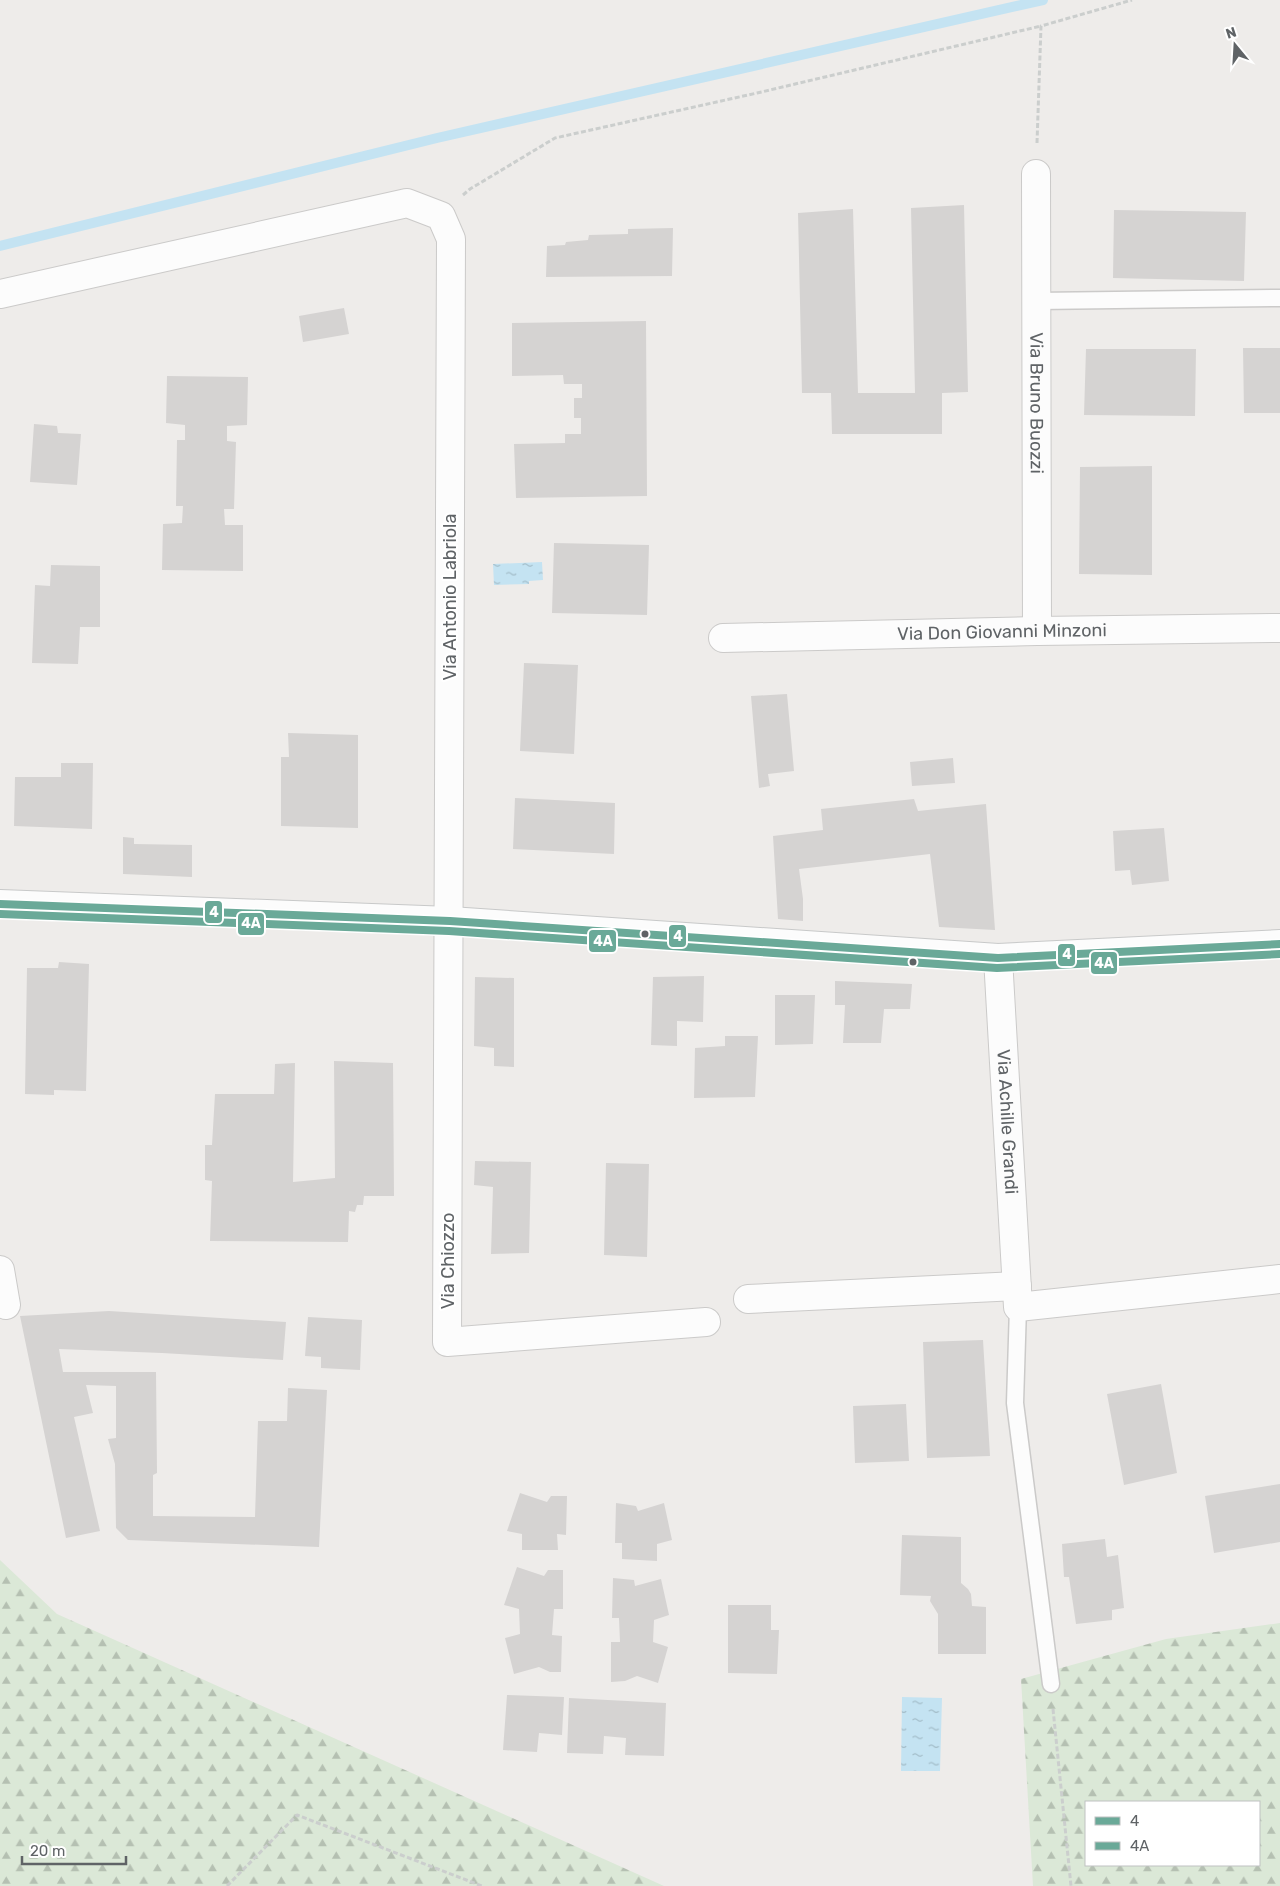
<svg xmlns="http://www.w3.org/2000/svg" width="1280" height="1886" viewBox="0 0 1280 1886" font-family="Rubik,sans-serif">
  <defs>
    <pattern id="forest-firs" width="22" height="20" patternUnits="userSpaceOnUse" patternTransform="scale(1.25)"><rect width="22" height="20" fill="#dbe8d7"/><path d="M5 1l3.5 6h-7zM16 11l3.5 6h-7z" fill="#b5c0b2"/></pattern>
    <pattern id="water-ripples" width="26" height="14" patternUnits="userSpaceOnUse" patternTransform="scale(1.25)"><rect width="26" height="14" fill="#c4e3f2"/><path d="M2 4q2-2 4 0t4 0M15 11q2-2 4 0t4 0" fill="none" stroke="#a2bcc8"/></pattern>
  </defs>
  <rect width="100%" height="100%" fill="#eeecea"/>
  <path fill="url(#forest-firs)" fill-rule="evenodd" d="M0,1560L57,1614L664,1886H0Z
    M1280,1623V1886H1033L1021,1679L1166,1639ZM1086,1802H1259V1865H1086Z"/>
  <path fill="url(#water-ripples)" d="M542,562L543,580L529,581V584L494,585L493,564Z
    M902,1697L942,1698L940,1771H901Z"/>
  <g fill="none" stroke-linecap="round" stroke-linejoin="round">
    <path stroke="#c4e3f2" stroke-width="10" d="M0,246L437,138L1043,0"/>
  </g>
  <path fill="#d5d3d2" d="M964,205L968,392L942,393V434H832L831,393H802L798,213L853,209L858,393H915L911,208Z
    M1114,210L1246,212L1244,281L1113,278Z
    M673,228L672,276L546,277L547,246L565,245L566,242L588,240L589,235L628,234V229Z
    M344,308L349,334L303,342L299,316Z
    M646,321L647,496L516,498L514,444L565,443V434H581V418H574V398H582V384H564L563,375L512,376V323Z
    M1243,348H1280V413H1244Z
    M1086,349H1196L1195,416L1084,415Z
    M167,376L248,377L247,425L227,426V441L236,442L234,509H224L225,525H243V571L162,570L163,524L182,523L183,506H176L177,440H185V425L166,423Z
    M34,424L57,426L58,433L81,434L77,485L30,482Z
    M1152,466V575L1079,574L1080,467Z
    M554,543L649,545L647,615L552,613Z
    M51,565L100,566V627H80L78,664L32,663L35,585L50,586Z
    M524,663L578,665L574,754L520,751Z
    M787,694L794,771L768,774L770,786L759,788L751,696Z
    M288,733L358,735V828L281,826V757H289Z
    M953,758L955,783L912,786L910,762Z
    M61,763H93L92,829L14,826L15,777H61Z
    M515,798L615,803L614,854L513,849Z
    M914,799L918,811L986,804L995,930L939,927L930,854L799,869L803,899V921L778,919L773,836L823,830L821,809Z
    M1164,828L1169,881L1132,885L1130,870L1115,871L1113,831Z
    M123,837L134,838V844L192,845V877L123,874Z
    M59,962L89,964L86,1091L54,1090V1095L25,1094L27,968H58Z
    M704,976L703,1022L677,1021V1046L651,1045L653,977Z
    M475,977L514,978V1067L494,1066V1048L474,1046Z
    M835,981L912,984L910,1009H884L881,1043H843L845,1005H835Z
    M775,995H815L813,1044L775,1045Z
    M725,1036H758L755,1097L694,1098L695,1048L725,1046Z
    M334,1061L393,1063L394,1196H364L363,1205H357L355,1212L349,1211L348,1242L210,1241L212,1181L205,1180V1145H212L215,1094H274L275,1064L295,1063L293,1182L335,1178Z
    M475,1161L531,1162L529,1253L491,1254L493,1187L474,1185Z
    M606,1163L649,1164L647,1257L604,1255Z
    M109,1311L286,1322L283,1360L162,1353L59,1349L63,1372H156L157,1473L153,1475V1516L255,1517L258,1421H287L288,1388L327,1390L319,1547L128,1540L116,1528L115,1464L108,1439L116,1438V1386L86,1385L93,1413L74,1417L100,1531L66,1538L20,1316Z
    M308,1317L362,1320L360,1370L321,1368V1357L305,1356Z
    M983,1340L990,1456L927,1458L923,1342Z
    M1161,1384L1177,1473L1124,1485L1107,1394Z
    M906,1404L909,1461L855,1463L853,1406Z
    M1280,1484V1542L1214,1553L1205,1496Z
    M520,1493L547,1502L551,1496H567L566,1535L557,1534L558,1550H522V1534L507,1531Z
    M616,1503L636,1506L638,1511L664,1503L672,1540L657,1544V1561L622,1559V1543H615Z
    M902,1535L961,1537V1583L968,1589L971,1594L972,1606L986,1607V1654H938V1614L930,1601L931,1596L900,1595Z
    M1105,1539L1107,1557L1118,1555L1124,1608L1112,1610V1620L1076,1624L1069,1577H1064L1062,1544Z
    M517,1567L544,1576L548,1570H563V1609H554L552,1635L562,1636L561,1672H550L539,1667L514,1674L505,1638L520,1634L519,1609L504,1605Z
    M613,1578L634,1580L635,1586L661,1579L669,1615L654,1620L653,1642L668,1647L658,1683L637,1676L625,1681L611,1682V1642H620L619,1618H612Z
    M728,1605H771V1630H779L777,1674L728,1673Z
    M507,1695L564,1697L562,1735L539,1733L537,1752L503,1750Z
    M569,1698L666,1703L664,1756L625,1755L626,1738L604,1736L603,1754L567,1753Z"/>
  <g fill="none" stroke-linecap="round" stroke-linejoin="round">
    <defs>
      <path id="lane" d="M1037,301L1280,298
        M1018,1307L1015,1403L1051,1684"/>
      <g id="street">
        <path id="s1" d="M1036,174L1037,631"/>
        <path d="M0,294L407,203L441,216L451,239L447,1342L706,1322"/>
        <path id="s2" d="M723,638L1037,631L1280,628"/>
        <path id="s3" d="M998,958L1018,1307L1280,1279"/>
        <path d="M0,1270L6,1305"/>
        <path d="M748,1299L1017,1286"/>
      </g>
      <path id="secondary" d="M0,904L450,921L998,958L1280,944"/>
    </defs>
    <use href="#lane" stroke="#cbcac9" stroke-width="19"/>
    <use href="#street" stroke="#cbcac9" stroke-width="30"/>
    <use href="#secondary" stroke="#c8c9c9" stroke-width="30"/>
    <path stroke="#cbcecd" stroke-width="3" stroke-dasharray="5 2.5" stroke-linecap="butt" d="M1037,143L1041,26L1132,0
      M463,195L470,189L555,138L757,93L1041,26
      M1053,1709L1071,1886
      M227,1886L297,1815L482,1886"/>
    <use href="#lane" stroke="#fcfcfc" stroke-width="16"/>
    <use href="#street" stroke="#fcfcfc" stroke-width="28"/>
    <use href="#secondary" stroke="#fcfcfc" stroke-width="28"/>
    <defs>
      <path id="bus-1" d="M0,904L450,921L998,958L1280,944"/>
      <path id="bus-2" d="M0,914L449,931L997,968L1280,954"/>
    </defs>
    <use href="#bus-1" stroke="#fff" stroke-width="11"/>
    <use href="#bus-2" stroke="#fff" stroke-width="11"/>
    <use href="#bus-1" stroke="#6aa998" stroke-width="8"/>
    <use href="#bus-2" stroke="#6aa998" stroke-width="8"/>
  </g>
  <g fill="#5f6366" stroke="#fff" stroke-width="2">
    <circle cx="645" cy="934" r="4.5"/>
    <circle cx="913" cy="962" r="4.5"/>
  </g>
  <g text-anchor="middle" stroke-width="4.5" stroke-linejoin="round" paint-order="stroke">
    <g font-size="18" fill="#5f6366" stroke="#fff">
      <text dy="6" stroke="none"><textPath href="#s1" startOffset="229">Via Bruno Buozzi</textPath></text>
      <text transform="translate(450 597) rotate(-90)" y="6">Via Antonio Labriola</text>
      <text dy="6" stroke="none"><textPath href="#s2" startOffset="279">Via Don Giovanni Minzoni</textPath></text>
      <text dy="6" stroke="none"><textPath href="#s3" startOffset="164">Via Achille Grandi</textPath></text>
      <text transform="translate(448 1261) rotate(-90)" y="6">Via Chiozzo</text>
    </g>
  </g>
  <g stroke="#fff" stroke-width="2">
    <rect x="204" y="900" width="19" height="24" rx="5" fill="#6aa998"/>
    <rect x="237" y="912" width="28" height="24" rx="5" fill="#6aa998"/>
    <rect x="668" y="924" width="19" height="24" rx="5" fill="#6aa998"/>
    <rect x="588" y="929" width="29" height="24" rx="5" fill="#6aa998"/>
    <rect x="1057" y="943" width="19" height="24" rx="5" fill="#6aa998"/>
    <rect x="1090" y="951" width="28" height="24" rx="5" fill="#6aa998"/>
  </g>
  <g font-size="14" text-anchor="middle" font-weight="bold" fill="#fff">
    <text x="214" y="917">4</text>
    <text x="251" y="928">4A</text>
    <text x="678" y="941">4</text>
    <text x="603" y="946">4A</text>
    <text x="1067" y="959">4</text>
    <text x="1104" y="968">4A</text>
  </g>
  <rect x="1085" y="1801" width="175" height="65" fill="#ffffff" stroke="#bfc1c2"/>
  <rect x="1095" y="1817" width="25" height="8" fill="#6aa998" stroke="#bfc1c2"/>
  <text x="1130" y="1826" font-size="15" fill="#5f6366">4</text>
  <rect x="1095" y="1842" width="25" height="8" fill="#6aa998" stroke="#bfc1c2"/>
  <text x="1130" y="1851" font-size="15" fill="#5f6366">4A</text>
  <g transform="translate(1235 45) rotate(342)" stroke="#ffffff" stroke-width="4" paint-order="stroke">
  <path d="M0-4L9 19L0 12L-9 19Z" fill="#5f6366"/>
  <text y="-8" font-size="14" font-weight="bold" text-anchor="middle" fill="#5f6366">N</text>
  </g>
  <path d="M22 1856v8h104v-8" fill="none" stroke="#5f6366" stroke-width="2.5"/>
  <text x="30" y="1856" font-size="15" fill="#5f6366" stroke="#ffffff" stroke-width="4" paint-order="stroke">20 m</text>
</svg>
